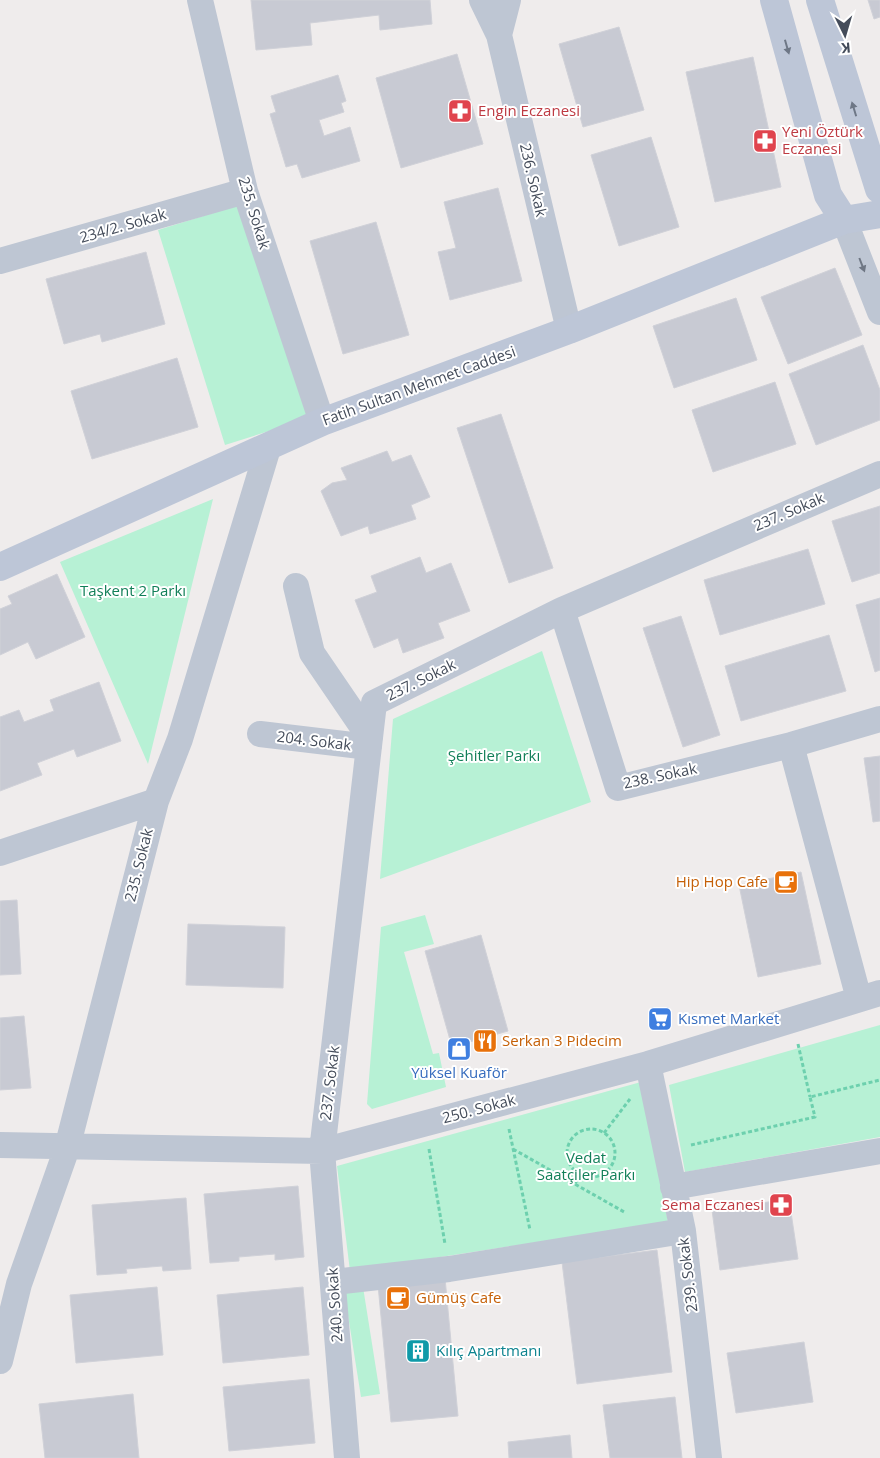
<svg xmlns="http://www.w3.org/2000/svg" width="880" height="1458" viewBox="0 0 880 1458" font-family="'Open Sans',sans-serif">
  <rect width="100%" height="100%" fill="#efecec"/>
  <path fill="#b7f1d5" d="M242,204L310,418L225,445L158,230Z
    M213,499L148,764L60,562Z
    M542,651L591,802L380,879L393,719Z
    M425,915L434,944L404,952L433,1054L439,1053L446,1087L372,1109L367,1104L381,927Z
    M880,1025V1137L685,1172L669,1085Z
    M641,1082L668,1222L350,1271L337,1166Z
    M363,1287L380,1394L361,1397L344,1290Z"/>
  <path fill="#c8cad3" stroke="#d0d1d8" d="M251,0H430L432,24L380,30L379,15L310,23L312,45L256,50Z
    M868,0H880V17L874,19Z
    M619,27L644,110L583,127L559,44Z
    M457,54L483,144L401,168L376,78Z
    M753,57L781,187L715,202L686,72Z
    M338,75L346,101L341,103L344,112L319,120L324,136L350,127L360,161L302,178L297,164L286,167L270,114L276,112L271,96Z
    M651,137L679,227L619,246L591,155Z
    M498,188L522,281L450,300L438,252L456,248L444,202Z
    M376,222L409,335L343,354L310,241Z
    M146,252L165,324L102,342L100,334L64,344L46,279Z
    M835,268L862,335L788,364L761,297Z
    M736,298L757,360L674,388L653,326Z
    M863,345L880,390V420L816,445L789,374Z
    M177,358L198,427L92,459L71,391Z
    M775,382L796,444L713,472L692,410Z
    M501,414L553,568L509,583L457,428Z
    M387,451L392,462L411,455L430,497L411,505L416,519L370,534L368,526L341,536L321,491L332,483L347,480L341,468Z
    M880,506V573L852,582L832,521Z
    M808,549L825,604L720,635L704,580Z
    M420,557L426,573L451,563L470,611L438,623L444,638L403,653L398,638L374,648L355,600L377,592L371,576Z
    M57,574L85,637L36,659L28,642L0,655V609L12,604L8,596Z
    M880,598V670L875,672L856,605Z
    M681,616L720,735L683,747L643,628Z
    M829,635L846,691L741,721L725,666Z
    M99,682L121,741L77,757L74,749L37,763L42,775L0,791V717L19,710L24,722L54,711L50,700Z
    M880,756V821L873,822L864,758Z
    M801,872L821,964L758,977L739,885Z
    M17,900L21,974L0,975V901Z
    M188,924L285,927L283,988L186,985Z
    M481,935L508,1031L452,1047L425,951Z
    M24,1016L31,1088L0,1090V1018Z
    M298,1186L304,1257L275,1260V1254L239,1257V1261L210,1263L204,1194Z
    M186,1198L191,1269L163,1271L162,1266L126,1269L127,1273L97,1275L92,1205Z
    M789,1199L798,1259L720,1270L712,1210Z
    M657,1250L672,1372L577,1384L562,1262Z
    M445,1278L458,1416L391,1422L378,1285Z
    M157,1287L163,1355L76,1363L70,1295Z
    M303,1287L309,1355L223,1363L217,1295Z
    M804,1342L813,1402L736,1413L727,1353Z
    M309,1379L315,1443L229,1451L223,1387Z
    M133,1394L139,1458H45L39,1404Z
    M675,1397L682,1458H610L603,1405Z
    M570,1435L572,1458H509L508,1442Z"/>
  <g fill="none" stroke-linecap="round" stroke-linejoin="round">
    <path stroke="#6dd0ae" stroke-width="3" stroke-dasharray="4 2.5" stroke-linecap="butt" d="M798,1044L810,1097
      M509,1129L530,1230
      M567 1153a24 24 0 1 1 48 0a24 24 0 1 1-48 0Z
      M604,1133L630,1099
      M691,1145L815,1117L810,1097L880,1080
      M429,1149L445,1244
      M513,1149L626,1213
      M575,1183L581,1176"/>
    <path stroke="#bec6d3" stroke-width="26" d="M200,0L245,191L322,422
      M482,0L499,35
      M508,0L499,35L569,330
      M844,220L880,312
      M0,261L245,191
      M296,586L312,653L370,738
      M562,610L618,788L791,745L880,719
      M260,734L369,747
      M791,745L859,999
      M0,853L156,801
      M648,1064L683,1231L709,1458
      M0,1145L322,1151L648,1064L880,993
      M673,1187L880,1151
      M334,1282L449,1269L683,1231
      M0,1361L19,1284L67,1148L156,801L180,739L268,448
      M347,1458L322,1151L374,703L562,610L880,474"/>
    <path stroke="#bdc6d7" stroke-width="28" d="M774,0L828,195L844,220
      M820,0L879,189
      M0,567L322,422L569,330L844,220L880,214"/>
  </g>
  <defs><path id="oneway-solid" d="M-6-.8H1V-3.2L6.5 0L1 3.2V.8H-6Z" transform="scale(1.25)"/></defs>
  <g fill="#6e7786">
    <use href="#oneway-solid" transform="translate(787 47) rotate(74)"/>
    <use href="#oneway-solid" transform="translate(854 109) rotate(-107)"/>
  </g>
  <use fill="#6f7784" href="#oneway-solid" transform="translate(862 265) rotate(69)"/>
  <defs>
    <symbol id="pharmacy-square" viewBox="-11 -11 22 22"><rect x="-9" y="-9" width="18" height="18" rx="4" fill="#e0444e" stroke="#fff"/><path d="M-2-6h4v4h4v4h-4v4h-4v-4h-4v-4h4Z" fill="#fff"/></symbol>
    <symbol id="cafe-square" viewBox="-11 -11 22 22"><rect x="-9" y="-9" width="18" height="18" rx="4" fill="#e8710a" stroke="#fff"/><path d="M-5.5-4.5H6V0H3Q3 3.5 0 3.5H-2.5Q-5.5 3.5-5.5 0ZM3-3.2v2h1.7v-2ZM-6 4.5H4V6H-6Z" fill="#fff"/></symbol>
    <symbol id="supermarket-square" viewBox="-11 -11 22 22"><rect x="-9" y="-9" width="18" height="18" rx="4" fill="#3f7fe0" stroke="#fff"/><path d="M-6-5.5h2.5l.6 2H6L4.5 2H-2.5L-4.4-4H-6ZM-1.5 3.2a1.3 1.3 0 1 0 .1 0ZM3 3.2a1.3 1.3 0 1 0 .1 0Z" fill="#fff"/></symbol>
    <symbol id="restaurant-square" viewBox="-11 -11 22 22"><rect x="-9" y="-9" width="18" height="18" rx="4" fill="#e8710a" stroke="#fff"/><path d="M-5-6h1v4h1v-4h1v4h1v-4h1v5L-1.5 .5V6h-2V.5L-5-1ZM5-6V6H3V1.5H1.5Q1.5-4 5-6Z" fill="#fff"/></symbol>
    <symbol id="shop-square" viewBox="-11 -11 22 22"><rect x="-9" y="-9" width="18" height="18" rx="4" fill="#3f7fe0" stroke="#fff"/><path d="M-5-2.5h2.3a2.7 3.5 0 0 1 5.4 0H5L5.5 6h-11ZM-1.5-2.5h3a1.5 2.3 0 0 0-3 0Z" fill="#fff"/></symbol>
    <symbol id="building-square" viewBox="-11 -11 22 22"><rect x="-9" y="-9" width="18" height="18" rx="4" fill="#0f9aa8" stroke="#fff"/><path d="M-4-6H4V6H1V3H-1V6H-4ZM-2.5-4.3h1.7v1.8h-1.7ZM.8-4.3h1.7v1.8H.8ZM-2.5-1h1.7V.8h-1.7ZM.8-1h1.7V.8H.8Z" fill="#fff"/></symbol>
  </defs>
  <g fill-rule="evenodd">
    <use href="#pharmacy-square" x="446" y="97" width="28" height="28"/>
    <use href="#pharmacy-square" x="751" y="127" width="28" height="28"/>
    <use href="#cafe-square" x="772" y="868" width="28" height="28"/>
    <use href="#supermarket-square" x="646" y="1005" width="28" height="28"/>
    <use href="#restaurant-square" x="471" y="1027" width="28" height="28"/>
    <use href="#shop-square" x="445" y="1035" width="28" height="28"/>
    <use href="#pharmacy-square" x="767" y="1191" width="28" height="28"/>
    <use href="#cafe-square" x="384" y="1284" width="28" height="28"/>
    <use href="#building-square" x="404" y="1337" width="28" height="28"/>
  </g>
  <g text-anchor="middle" stroke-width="4" stroke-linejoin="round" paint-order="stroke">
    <g font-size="15" fill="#be3a42" stroke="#fff" text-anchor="start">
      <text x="478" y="116">Engin Eczanesi</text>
      <text x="782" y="137">Yeni Öztürk<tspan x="782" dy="17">Eczanesi</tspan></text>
      <text x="764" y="1210" text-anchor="end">Sema Eczanesi</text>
    </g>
    <g font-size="15" fill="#444c5a" stroke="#fff">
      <text transform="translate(533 180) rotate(77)" y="5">236. Sokak</text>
      <text transform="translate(254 213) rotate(73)" y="5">235. Sokak</text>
      <text transform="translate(123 226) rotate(-16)" y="5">234/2. Sokak</text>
      <text transform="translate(419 386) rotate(-20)" y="5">Fatih Sultan Mehmet Caddesi</text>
      <text transform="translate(789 512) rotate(-23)" y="5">237. Sokak</text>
      <text transform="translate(421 680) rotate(-26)" y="5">237. Sokak</text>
      <text transform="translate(314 741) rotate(7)" y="5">204. Sokak</text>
      <text transform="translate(660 776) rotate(-12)" y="5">238. Sokak</text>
      <text transform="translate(139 865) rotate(-76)" y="5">235. Sokak</text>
      <text transform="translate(330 1083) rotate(-83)" y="5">237. Sokak</text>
      <text transform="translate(479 1109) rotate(-15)" y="5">250. Sokak</text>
      <text transform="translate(688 1275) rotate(-97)" y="5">239. Sokak</text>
      <text transform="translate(335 1305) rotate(-94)" y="5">240. Sokak</text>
    </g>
    <g font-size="15" fill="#117f58" stroke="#fff">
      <text x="133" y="596">Taşkent 2 Parkı</text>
      <text x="494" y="761">Şehitler Parkı</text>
      <text x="586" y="1163">Vedat<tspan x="586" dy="17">Saatçiler Parkı</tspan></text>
    </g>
    <g font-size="15" fill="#c56008" stroke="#fff" text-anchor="start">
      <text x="768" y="887" text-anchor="end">Hip Hop Cafe</text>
      <text x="502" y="1046">Serkan 3 Pidecim</text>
      <text x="416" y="1303">Gümüş Cafe</text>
    </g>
    <g font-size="15" fill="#366cbe" stroke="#fff" text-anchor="start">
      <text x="678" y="1024">Kısmet Market</text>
      <text x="459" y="1078" text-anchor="middle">Yüksel Kuaför</text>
    </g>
    <g font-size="15" fill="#0d838f" stroke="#fff" text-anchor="start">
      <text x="436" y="1356">Kılıç Apartmanı</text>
    </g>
  </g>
  <g transform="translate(845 35) rotate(175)" stroke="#ffffff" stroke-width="4" paint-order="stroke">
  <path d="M0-4L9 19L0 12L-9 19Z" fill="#444c5a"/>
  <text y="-8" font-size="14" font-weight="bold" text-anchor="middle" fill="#444c5a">K</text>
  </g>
</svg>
